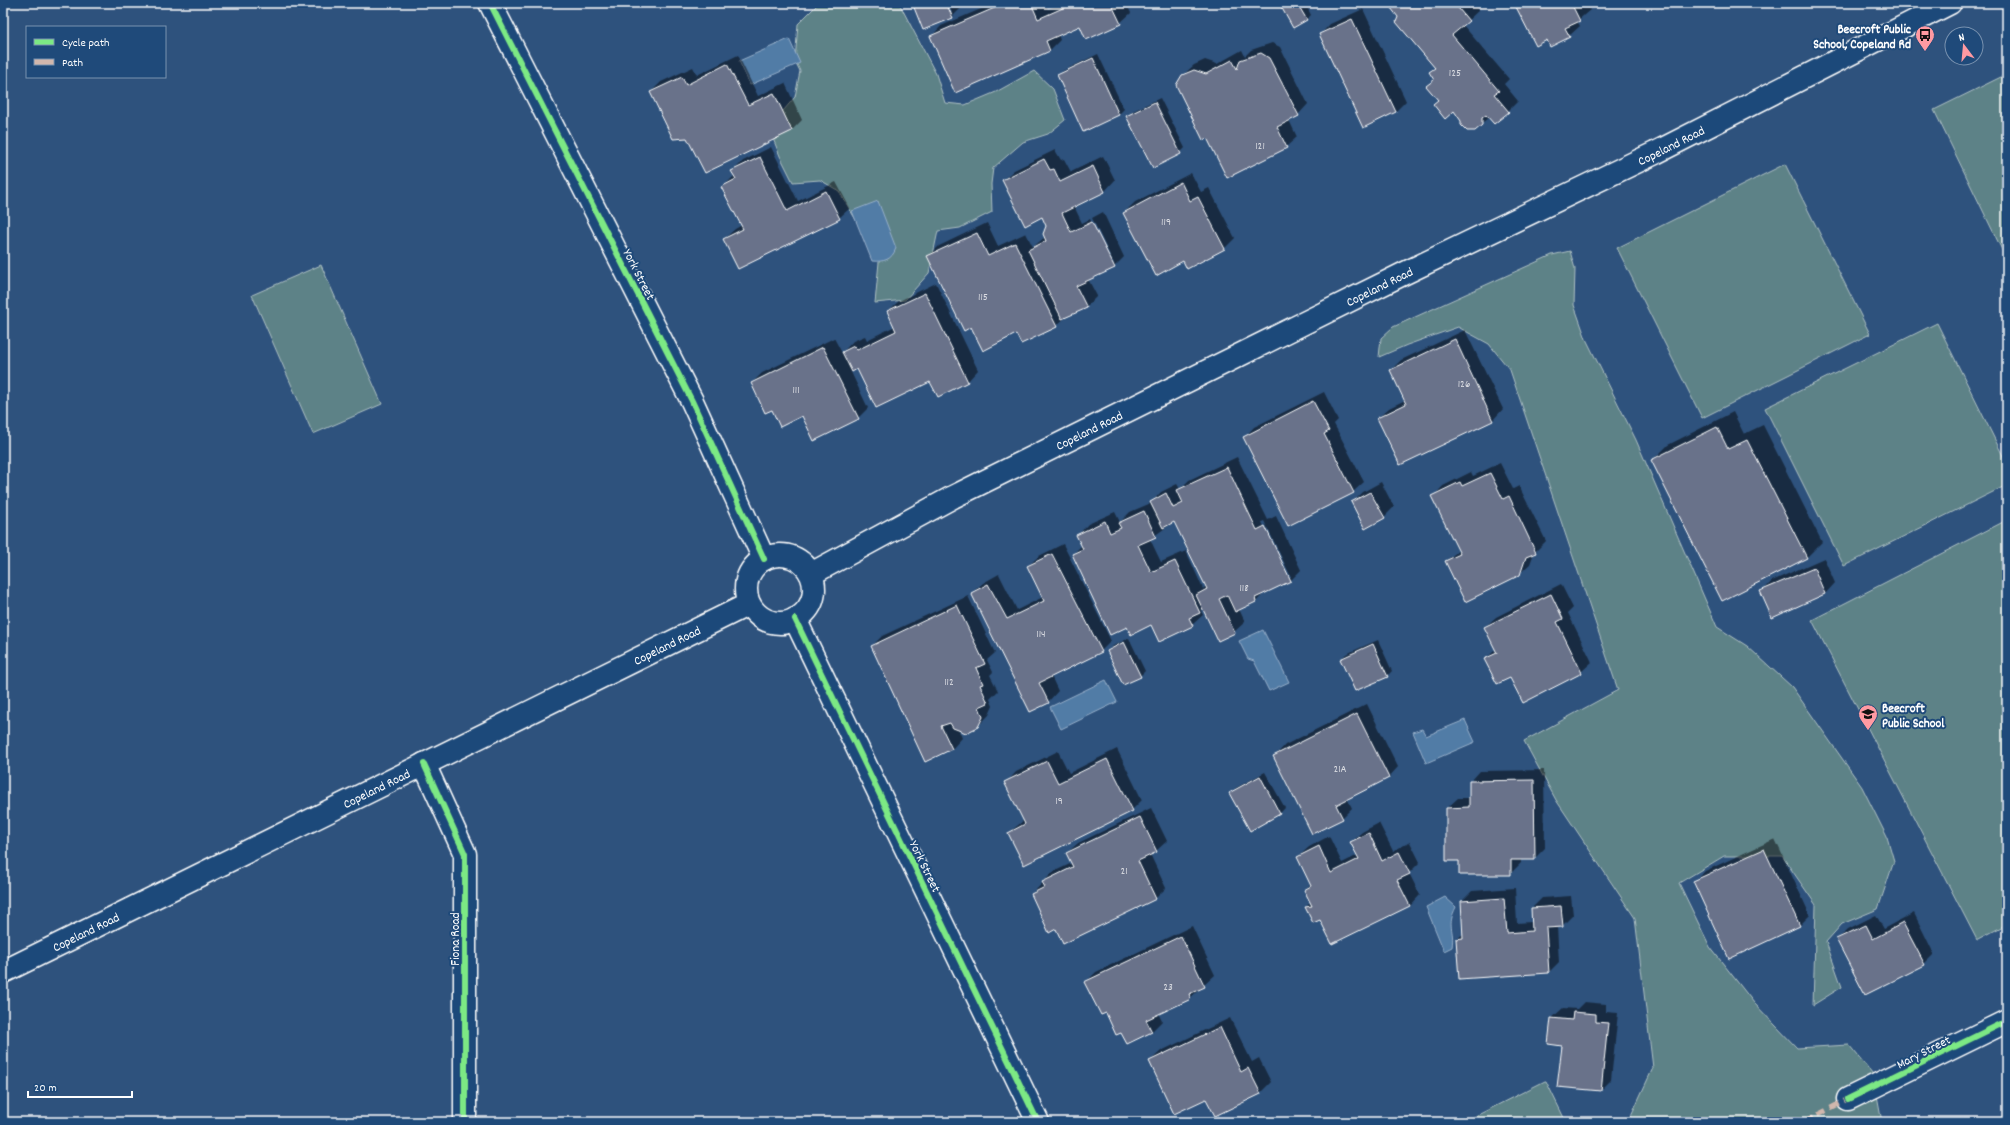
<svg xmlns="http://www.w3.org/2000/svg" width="2010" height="1125" viewBox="0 0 2010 1125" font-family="Dekko,sans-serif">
  <rect width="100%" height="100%" fill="#2e527d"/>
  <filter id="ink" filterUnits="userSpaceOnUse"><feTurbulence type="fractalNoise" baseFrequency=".025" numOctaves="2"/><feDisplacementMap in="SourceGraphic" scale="8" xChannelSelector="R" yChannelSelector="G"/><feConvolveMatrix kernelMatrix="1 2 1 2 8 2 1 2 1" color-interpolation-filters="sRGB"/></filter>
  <g filter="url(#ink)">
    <path fill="#5d8287" stroke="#aec0c3" d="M819,3H899L936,74L945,103L965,105L996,92L1034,71L1053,89L1065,120L1048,134L1023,142L993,168L991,184L992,212L960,228L938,231L929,273L905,300L875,303L880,252L863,232L839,191L820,180L793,182L780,156L770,131L778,117L795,97L800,71L795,61L798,24Z
      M2005,75L2007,79V250L2003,252L1934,110Z
      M1785,164L1870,334L1702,418L1617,248Z
      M1570,251L1575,269L1574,305L1586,339L1636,440L1717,627L1747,646L1792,687L1862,787L1887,837L1894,861L1878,909L1842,924L1826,942L1842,987L1813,1005L1816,905L1782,856H1724L1679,883L1710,947L1754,1003L1797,1048L1849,1045L1873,1074L1882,1122H1628L1653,1068L1635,918L1556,800L1524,741L1618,690L1510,370L1489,344L1458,327L1407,345L1379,357L1381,338L1393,327L1552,255Z
      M321,265L382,404L313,434L252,295Z
      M1937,323L2007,464V485L1844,566L1765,408Z
      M2007,520V924L1977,940L1812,620Z
      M1546,1081L1566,1122H1464L1545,1081Z"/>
    <path fill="#517ba6" stroke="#97b0ca" d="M789,39L800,63L750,85L739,61Z
      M878,201L896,248C892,260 884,262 872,261L852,211Z
      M1263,630L1289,682L1269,691L1254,661L1248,659L1239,641Z
      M1106,680L1117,702L1061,729L1050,707Z
      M1465,720L1475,742L1426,763L1413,732L1422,729L1426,736Z
      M1445,897L1456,907C1446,927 1455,929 1452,947L1444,951L1426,907Z"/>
    <path fill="#0007" fill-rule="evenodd" d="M916,3H945L950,13H952L948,3H961L963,6L952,17L914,6Z
      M995,3H1046L1048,9L1061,3H1126L1131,13L1120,23L1080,24L1058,34L1060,40L1050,50L955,91L931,37L941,26Z
      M1280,3H1305L1311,15L1306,20Z
      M1388,3H1473L1479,10L1463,25L1509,79L1504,84L1518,101L1508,111L1489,117L1481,124L1462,121L1454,110L1434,104L1439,99L1428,86L1435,79L1430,72L1435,67Z
      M1516,3H1586L1590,10L1577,21L1580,26L1569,36L1547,39Z
      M1363,9L1406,101L1395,112L1320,35L1330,24Z
      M1272,43L1280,47L1308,104L1298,115L1289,120L1297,137L1286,147L1183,75L1194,65L1205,60L1217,64L1242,50L1245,56L1251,50Z
      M1098,54L1124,109L1119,114L1084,131L1058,76L1063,71Z
      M738,55L758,96L785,83L802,120L792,130L705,172L688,137L651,92L661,82L693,67L697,75Z
      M1160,98L1185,148L1180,153L1128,116L1133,111Z
      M771,147L798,201L836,182L850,208L839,218L724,239L735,229L742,225L723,187L735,175L733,171L743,161Z
      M1055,150L1061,160L1064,159L1071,172L1103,156L1115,180L1105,191L1074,206L1082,223L1090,219L1112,264H1114L1092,218L1103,212L1124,257L1114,267L1088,279L1097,296L1086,307L1066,317L1056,326L1017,333L972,326L928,257L939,246L987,223L998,246L1026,233L1033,247L1045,237L1047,226L1042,216L1003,180L1014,170Z
      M1191,173L1201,192L1209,188L1235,238L1224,249L1184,260L1124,213L1135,202Z
      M936,283L978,370L968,381L938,395L931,381L858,368L851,372L868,408L858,418L802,414L772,409L752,383L762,373L834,338L842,353L853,341L865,336L867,340L895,326L888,311L899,301Z
      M1465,330L1503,409L1493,420L1400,463L1378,418L1389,408L1405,400L1391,370L1401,360Z
      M1324,392L1338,420L1334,424L1364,482L1353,492L1244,438L1254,427Z
      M1733,412L1744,434L1763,425L1822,542L1806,558L1652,461L1668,445Z
      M1237,457L1268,520L1276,516L1301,570L1291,580L1265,592L1256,602L1239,609L1245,622L1234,632L1203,608L1201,611L1203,615L1192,625H1128L1073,554L1082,545L1078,535L1088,524L1115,512L1120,522L1130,512L1151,503L1161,492L1177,484L1180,489L1189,480ZM1175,521L1206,586L1203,589L1186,551L1161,562L1150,539ZM1264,521L1291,577H1288L1262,522Z
      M1500,463L1513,489L1519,486L1546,541L1534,553L1530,564L1519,574L1446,561L1459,550L1433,497L1443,486L1471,472L1473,476Z
      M1381,482L1394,507L1384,517L1353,502L1363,492Z
      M1063,544L1111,641L1101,651L1051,676L1058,691L1048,702L972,593L983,583L999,574L1017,610L1043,597L1028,566L1039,556Z
      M1824,558L1835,583L1825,594L1762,592L1772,581Z
      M1561,584L1573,608L1568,613L1592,662L1581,672L1510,676L1486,659L1496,649L1485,627L1496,617Z
      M968,596L995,653L987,660L993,672L990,675L998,691L990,699L993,706L989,715L978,726L958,729L962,738L952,749L872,646L882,636Z
      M1129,638L1145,671L1140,676L1108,651L1113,646Z
      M1378,640L1392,671L1387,676L1341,659L1346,654Z
      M1367,704L1398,767L1388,778L1347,798L1352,808L1342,818L1275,756L1285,745Z
      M1117,749L1142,800L1132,810L1009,833L1024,820L1006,783L1016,772L1058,751L1069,773Z
      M1544,770L1545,848L1534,859H1521V863L1510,874L1460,860L1447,808L1458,798H1470V782L1480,771Z
      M1265,772L1285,808L1280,813L1251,829L1231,793L1236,788Z
      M1151,808L1167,841L1156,851L1150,854L1166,888L1156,898L1063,942L1056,928L1032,894L1053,872L1072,863L1067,853L1078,843Z
      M1379,823L1393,851L1410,842L1420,862L1409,873L1420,895L1410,906L1320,918L1314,921L1306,907L1311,902L1305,890L1311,884L1298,857L1309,847L1329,836L1342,863L1358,855L1351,842L1362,832Z
      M1775,839L1810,915L1800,925L1730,957L1695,882L1705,871Z
      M1515,888L1517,923L1532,922V908L1542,898L1571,896L1573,915L1562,926H1557L1559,962L1549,972L1460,978L1457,939L1464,933L1462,901L1472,891Z
      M1914,913L1934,954L1924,964L1837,940L1848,929L1876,915L1884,929Z
      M1192,926L1215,975L1190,998L1158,1013L1162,1021L1152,1031L1127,1043L1122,1032L1086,982L1096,972Z
      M1584,1002L1606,1004V1012L1618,1013L1611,1080L1601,1090L1563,1045L1549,1043L1552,1018L1563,1008L1577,1009Z
      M1230,1018L1252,1062L1259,1058L1271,1082L1260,1093L1207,1098L1150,1061L1161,1051Z"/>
    <path fill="#69728a" stroke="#fff" d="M918,3H946L953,18L923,30L913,5Z
      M1006,3H1031L1038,19L1065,7L1064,3H1111L1121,24L1086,40L1080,26L1046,41L1050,51L955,93L930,36Z
      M1279,3H1297L1307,20L1293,28Z
      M1387,3H1454L1469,21L1452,35L1499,91L1494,94L1509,112L1494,124L1486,115L1482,118V125L1475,131H1467L1461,125V121L1454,111L1445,119L1433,104L1438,100L1426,86L1434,80L1429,72L1435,68L1396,22L1398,17Z
      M1514,3H1571L1580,21L1565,28L1570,37L1550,47L1547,40L1536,46Z
      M1352,19L1396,112L1363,128L1319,34Z
      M1261,53L1269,58L1299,116L1277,127L1287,148L1227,178L1207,138L1203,140L1176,85L1182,75L1194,70L1206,74L1232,60L1237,69L1240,60Z
      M1093,58L1119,115L1083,132L1057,75Z
      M727,64L748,105L774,93L792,131L705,173L687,138L673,139L650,92L682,77L686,85Z
      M1155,102L1181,154L1153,168L1126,116Z
      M760,157L787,211L826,191L840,219L738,269L723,239L743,229L721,187L736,179L731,171Z
      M1044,159L1050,170L1054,169L1060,182L1093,166L1105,192L1062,213L1071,232L1092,222L1115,268L1076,286L1087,308L1062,319L1028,250L1046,241L1043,234L1046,226L1042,217L1025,226L1002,180Z
      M1181,182L1190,201L1198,197L1225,249L1187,269L1183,261L1156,276L1123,213Z
      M977,233L988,256L1015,243L1057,327L1021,344L1016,334L983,351L971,327L964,331L927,256Z
      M925,293L968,382L938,397L930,382L876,408L857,369L852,372L842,352L854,346L857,350L896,331L887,311Z
      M1455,339L1493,421L1400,465L1377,418L1406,404L1390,370Z
      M823,347L859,419L814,441L802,416L780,427L772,410L765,413L751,383Z
      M1313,401L1329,431L1324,434L1354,493L1288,526L1243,437Z
      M1717,427L1728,449L1747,440L1807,558L1722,601L1651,460Z
      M1227,467L1257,530L1265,526L1291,581L1255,598L1256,602L1235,612L1227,595L1219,599L1235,633L1218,641L1196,595L1207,589L1174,522L1163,528L1150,502L1166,493L1173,508L1183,503L1177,490Z
      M1490,473L1503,499L1509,496L1536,553L1526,557L1520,575L1465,602L1445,561L1460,554L1431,496L1460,482L1462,486Z
      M1370,492L1385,518L1365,529L1351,502Z
      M1144,511L1156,537L1138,545L1151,572L1175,561L1200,613L1189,618L1193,626L1159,642L1151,625L1131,635L1127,627L1110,635L1072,554L1083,549L1076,535L1105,521L1110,533L1121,528L1118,523Z
      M1052,554L1102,652L1039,683L1049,703L1030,712L971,593L988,584L1007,619L1044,601L1027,566Z
      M1814,568L1825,594L1772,618L1760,591Z
      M1551,594L1563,619L1557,622L1582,673L1523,703L1510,678L1497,684L1484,659L1497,653L1484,627Z
      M957,605L985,664L976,668L983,684L980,685L988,703L979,707L983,717L978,727L966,733L953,728L950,723L941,726L952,749L925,762L871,646Z
      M1124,642L1141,677L1123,685L1107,651Z
      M1373,644L1388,677L1355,691L1340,659Z
      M1357,714L1389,778L1336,805L1343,819L1312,834L1273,756Z
      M1107,759L1133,811L1024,865L1008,833L1025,824L1004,782L1047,761L1058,783Z
      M1260,776L1280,814L1250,831L1229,793Z
      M1534,780L1535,860H1511V875H1459V861H1446V808L1469,807V781Z
      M1140,817L1157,852L1138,861L1156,899L1063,944L1056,929L1049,933L1031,894L1045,887L1042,882L1073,867L1066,853Z
      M1369,833L1382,861L1399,852L1410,874L1397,880L1410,906L1332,944L1320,920L1313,923L1305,907L1312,906L1304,890L1311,886L1297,857L1319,846L1331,873L1359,859L1350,842Z
      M1764,849L1800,926L1729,959L1693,881Z
      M1504,898L1507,933L1532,931L1531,908L1561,906L1563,927L1546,928L1549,973L1459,979L1456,939L1463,938L1461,901Z
      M1903,923L1925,965L1865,995L1836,939L1866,925L1873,939Z
      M1181,936L1205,987L1189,994L1191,999L1146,1020L1152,1032L1127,1044L1121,1033L1116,1035L1106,1013L1101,1015L1084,982Z
      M1573,1012L1596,1014V1022L1608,1023L1601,1091L1557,1087L1562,1046L1548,1044L1551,1018L1572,1020Z
      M1220,1027L1241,1072L1248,1068L1261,1094L1215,1116L1206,1099L1174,1114L1149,1061Z"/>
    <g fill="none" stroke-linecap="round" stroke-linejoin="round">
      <defs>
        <path id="minor" d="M490,3L692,401L764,559
          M795,619L1038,1122
          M424,764L465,854V1122
          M1848,1099L2007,1021"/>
        <g id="secondary">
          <circle cx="780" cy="589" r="34"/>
          <path id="s1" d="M811,574L953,497L1405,273L1655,153L1950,3"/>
          <path id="s2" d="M3,972L749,604"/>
        </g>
      </defs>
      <use href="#minor" stroke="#fff" stroke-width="25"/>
      <use href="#secondary" stroke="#fff" stroke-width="25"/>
      <use href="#minor" stroke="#1f4a7a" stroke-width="22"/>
      <use href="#secondary" stroke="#1f4a7a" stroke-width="22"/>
      <path stroke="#d1b7ad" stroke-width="5" stroke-dasharray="10 5" stroke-linecap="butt" d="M1804,1122L1848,1099"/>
      <defs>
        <path id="cycleway" d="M490,3L692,401L764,559
          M795,619L1038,1122
          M424,764L465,854V1122
          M1848,1099L2007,1021"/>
      </defs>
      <use href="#cycleway" stroke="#1f4a7a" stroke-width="8"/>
      <use href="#cycleway" stroke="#7ce984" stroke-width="6"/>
    </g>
  </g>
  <defs>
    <symbol id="bus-pin" viewBox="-11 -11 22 30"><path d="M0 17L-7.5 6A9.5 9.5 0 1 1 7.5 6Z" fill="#ff9aa2" stroke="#1f4a7a"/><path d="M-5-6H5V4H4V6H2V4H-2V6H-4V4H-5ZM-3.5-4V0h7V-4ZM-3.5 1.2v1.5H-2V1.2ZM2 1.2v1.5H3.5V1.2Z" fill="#111"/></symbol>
    <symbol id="school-pin" viewBox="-11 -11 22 30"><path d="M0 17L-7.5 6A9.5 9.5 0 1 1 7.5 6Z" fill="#ff9aa2" stroke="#1f4a7a"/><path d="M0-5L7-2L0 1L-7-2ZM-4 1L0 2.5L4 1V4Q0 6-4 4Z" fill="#111"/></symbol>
  </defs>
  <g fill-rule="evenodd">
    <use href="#bus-pin" x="1914" y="24" width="22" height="30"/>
    <use href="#school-pin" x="1857" y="703" width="22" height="30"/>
  </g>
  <g text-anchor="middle" stroke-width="4" stroke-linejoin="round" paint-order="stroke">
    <g font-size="11" fill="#dadce2">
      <text x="1455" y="76">125</text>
      <text x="1260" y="149">121</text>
      <text x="1166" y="225">119</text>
      <text x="983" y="300">115</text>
      <text x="1464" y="387">126</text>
      <text x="796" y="393">111</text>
      <text x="1244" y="591">118</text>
      <text x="1041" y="637">114</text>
      <text x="949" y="685">112</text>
      <text x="1340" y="772">21A</text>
      <text x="1059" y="804">19</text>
      <text x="1124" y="874">21</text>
      <text x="1168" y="990">23</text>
    </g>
    <g font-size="13" font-weight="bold" fill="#fff" stroke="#1f4a7a" text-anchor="end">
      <text x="1911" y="33">Beecroft Public<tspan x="1911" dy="15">School, Copeland Rd</tspan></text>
      <text x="1882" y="712" text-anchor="start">Beecroft<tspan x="1882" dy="15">Public School</tspan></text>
    </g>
    <g font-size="13" fill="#fff" stroke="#1f4a7a">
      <text dy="5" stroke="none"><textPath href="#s1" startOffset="961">Copeland Road</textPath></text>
      <text transform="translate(640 274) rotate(63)" y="5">York Street</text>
      <text dy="5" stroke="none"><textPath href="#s1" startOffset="637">Copeland Road</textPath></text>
      <text dy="5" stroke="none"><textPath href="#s1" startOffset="313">Copeland Road</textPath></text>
      <text dy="5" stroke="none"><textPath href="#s2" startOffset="740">Copeland Road</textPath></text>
      <text dy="5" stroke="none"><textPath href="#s2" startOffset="416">Copeland Road</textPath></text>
      <text transform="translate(926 866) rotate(64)" y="5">York Street</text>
      <text dy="5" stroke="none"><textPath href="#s2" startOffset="92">Copeland Road</textPath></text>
      <text transform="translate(454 939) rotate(-90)" y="5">Fiona Road</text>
      <text transform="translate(1923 1051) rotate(-27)" y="5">Mary Street</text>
    </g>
  </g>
  <rect width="2010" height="1125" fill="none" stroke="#1f4a7a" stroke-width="16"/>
  <rect x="8" y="8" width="1994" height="1109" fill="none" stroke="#fff" stroke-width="1.5" filter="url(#ink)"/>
  <rect x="26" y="26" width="140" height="52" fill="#1f4a7a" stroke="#7992af"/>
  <rect x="34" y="39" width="20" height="6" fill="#7ce984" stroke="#7992af"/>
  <text x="62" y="46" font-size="12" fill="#ffffff">Cycle path</text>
  <rect x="34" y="59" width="20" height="6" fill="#d1b7ad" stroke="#7992af"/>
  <text x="62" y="66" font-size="12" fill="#ffffff">Path</text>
  <g transform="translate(1964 46) rotate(344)"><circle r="19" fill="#1f4a7a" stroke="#7992af"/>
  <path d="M0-3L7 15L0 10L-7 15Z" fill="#ff9aa2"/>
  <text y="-6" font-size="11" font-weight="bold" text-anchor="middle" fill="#ffffff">N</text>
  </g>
  <path d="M28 1091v6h104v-6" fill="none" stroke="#ffffff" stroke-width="2"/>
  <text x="34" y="1091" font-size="12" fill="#ffffff" stroke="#1f4a7a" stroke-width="3" paint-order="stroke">20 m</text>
</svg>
